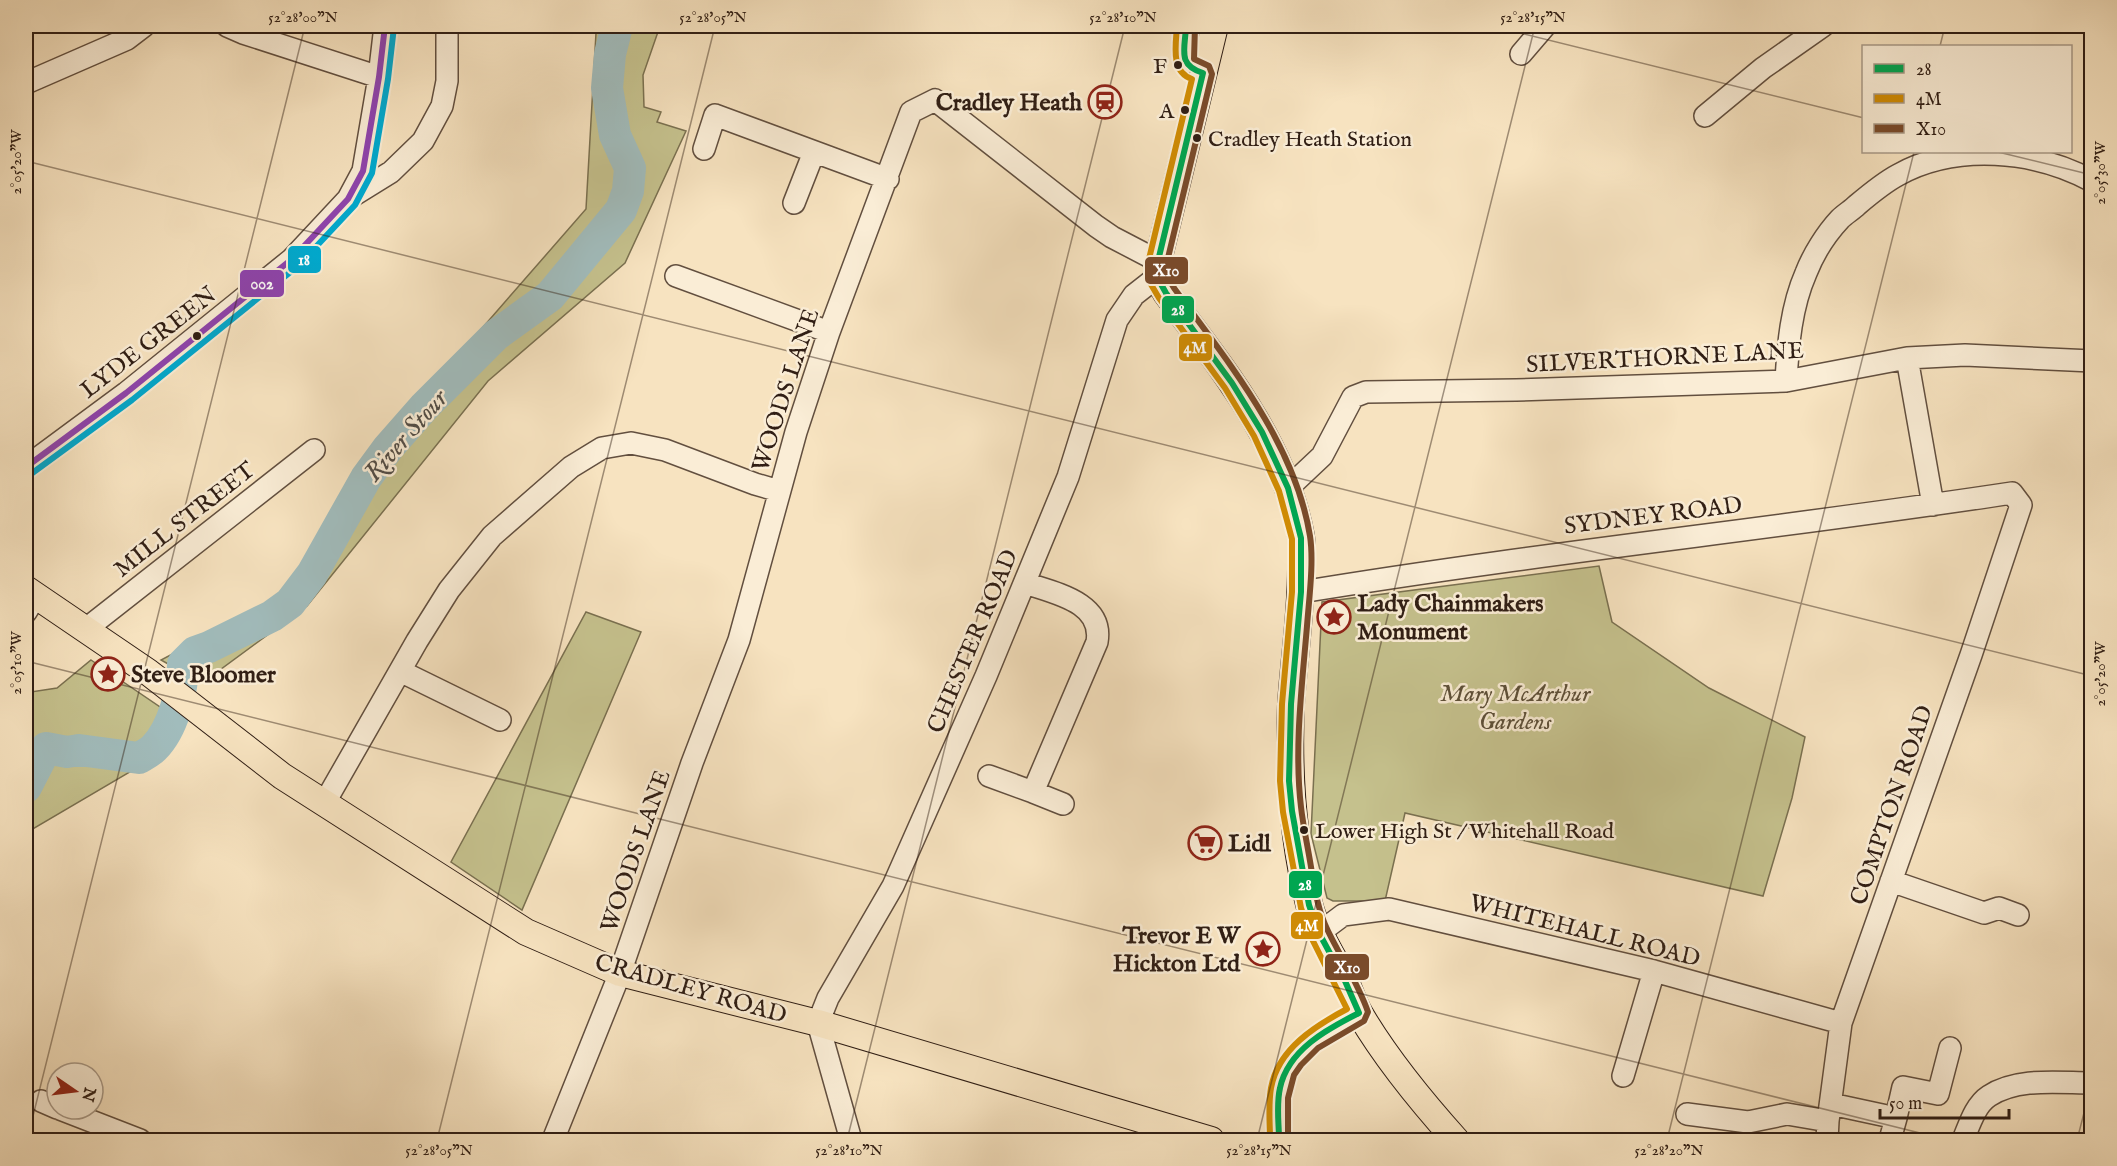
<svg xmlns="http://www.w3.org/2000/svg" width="2117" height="1166" viewBox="0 0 2117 1166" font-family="'IM FELL English',serif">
  <rect width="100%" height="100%" fill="#f7e3c0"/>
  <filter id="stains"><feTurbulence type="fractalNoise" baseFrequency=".00333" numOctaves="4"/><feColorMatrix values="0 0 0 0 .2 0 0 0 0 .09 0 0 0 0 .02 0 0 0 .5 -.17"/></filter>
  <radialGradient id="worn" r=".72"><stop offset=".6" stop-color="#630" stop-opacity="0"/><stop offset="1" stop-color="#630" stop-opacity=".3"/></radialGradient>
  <path fill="#c5c18d" stroke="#7a7050" stroke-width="1.5" d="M600,26H660L643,75L644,107L661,112L657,122L686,131L625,263L488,381L307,606L202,683L161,660L288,593L343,496L382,443L586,209L596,33Z
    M1599,566L1612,622L1709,688L1805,737L1792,798L1763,896L1405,813L1385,901H1333L1327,898L1311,834L1322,602Z
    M586,612L641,632L522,910L451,862Z
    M91,660L185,724L162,753L26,833V681L31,692L57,688Z"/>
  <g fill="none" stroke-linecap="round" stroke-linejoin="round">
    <path stroke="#a1bcbc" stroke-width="32" d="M26,787L46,748L67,752L79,750L139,758C144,755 150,752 154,748C173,729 183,690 183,664L195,652L209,647L272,616L290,603L312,574L366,478L388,448L424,407L496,335L550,296L621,210L628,191L630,168L615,135L607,88L610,54L617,26"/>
    <defs>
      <path id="minor" d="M227,26L243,33L379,77
        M1521,54L1545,26
        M26,83L127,39L144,26
        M1705,116L1763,68L1823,26
        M704,149L715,115L888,179
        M349,198L391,172L423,141L442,106L447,81V26
        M794,203L814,152
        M676,276L829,332
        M1907,358L1933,505
        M1786,381C1788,345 1791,307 1806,273C1813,255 1826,234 1840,219C1845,214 1852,210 1857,205C1870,194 1883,183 1898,175C1956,143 2035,150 2092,181
        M26,467L126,393L292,259L348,199L363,171L379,77L385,26
        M1288,488L1322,456L1353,397L1366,392L1516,390L1786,381L1907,358L1965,355L2092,361
        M1301,592C1537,553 1775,529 2012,493L2021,505L1971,655L1841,1023L1828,1121L1827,1140
        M26,612L36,596
        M86,629L314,450
        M400,671L500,720
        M989,776L1033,792L1097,642C1104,602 1054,593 1025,583
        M1033,792L1063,804
        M325,802L417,641L449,590L492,536L571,467L602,448L631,443L665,450L755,484L779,491
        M1891,881L1984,913L1999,908L2018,915
        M1319,933L1343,915L1389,909L1654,971L1841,1023
        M1623,1076L1654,971
        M41,1101L57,1108
        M1831,1104L1896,1118L1903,1087L1938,1094L1950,1048
        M60,1109L140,1140
        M1687,1114L1748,1122L1787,1114L1828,1121
        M1891,1136L1896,1118
        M553,1140L620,973L692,763L739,640L796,432L829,332L911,112L935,100L1096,226L1112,237L1158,261
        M851,1140L818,1023L828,998L893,886L986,676L1068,477L1117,320L1134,295L1157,277
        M1279,1140C1279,1123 1276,1101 1281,1084C1292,1048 1328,1029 1359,1013
        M1963,1140C1969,1126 1975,1105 1989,1096C2018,1077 2059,1083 2092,1083"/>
      <path id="major" d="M1215,26L1158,261L1157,277L1166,293C1221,367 1284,443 1301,536C1303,547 1301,559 1301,569C1301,614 1294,659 1291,704C1288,773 1292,837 1309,904C1316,931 1332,955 1345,980C1350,991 1354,1004 1360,1014C1387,1060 1421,1101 1456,1140
        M26,589L148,672L282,776L526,932L620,973L818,1023L1211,1140"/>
    </defs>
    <use href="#minor" stroke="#624f3f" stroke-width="24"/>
    <use href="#major" stroke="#301e14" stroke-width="28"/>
    <use href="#minor" stroke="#faedd6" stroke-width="21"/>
    <use href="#major" stroke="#f7e3c0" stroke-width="26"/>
    <defs>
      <path id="bus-1" d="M1186,26C1185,50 1177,65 1203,73L1158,261L1157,277L1166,293L1232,383L1262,432L1288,488L1301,538V592L1291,704L1289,781L1292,811L1309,905L1319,933L1345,981L1359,1013C1327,1029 1288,1050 1280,1088C1276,1105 1279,1123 1279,1140"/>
      <path id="bus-2" d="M1177,26C1176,44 1170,72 1192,79L1149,259V281L1159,298L1225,388L1254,436L1279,491L1292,539V592L1282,704L1280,781L1283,812L1301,908L1311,937L1347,1009C1315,1026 1278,1049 1271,1088C1268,1105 1270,1123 1270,1140"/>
      <path id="bus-3" d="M1195,26L1194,59L1209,66L1212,74L1167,262L1166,275L1174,288C1228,362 1295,443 1310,536C1314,562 1309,599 1307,626C1302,686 1294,748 1301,807C1303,825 1307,843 1310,861C1314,884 1317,909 1328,931C1341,958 1358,983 1368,1012L1364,1021L1318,1048L1301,1065L1294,1075L1288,1098V1140"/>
      <path id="bus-4" d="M26,467L126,393L292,259L348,199L363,171L379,77L385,26"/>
      <path id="bus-5" d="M31,474L132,400L298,266L355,205L372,173L388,79L394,27"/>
    </defs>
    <use href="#bus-1" stroke="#faedd6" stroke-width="10"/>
    <use href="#bus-2" stroke="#faedd6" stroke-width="10"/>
    <use href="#bus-3" stroke="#faedd6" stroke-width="10"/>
    <use href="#bus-4" stroke="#faedd6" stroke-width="10"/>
    <use href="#bus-5" stroke="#faedd6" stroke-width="10"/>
    <use href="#bus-1" stroke="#00a651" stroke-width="6"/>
    <use href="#bus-2" stroke="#cf8b04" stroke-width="6"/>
    <use href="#bus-3" stroke="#7a4b2a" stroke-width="6"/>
    <use href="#bus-4" stroke="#8e44ad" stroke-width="6"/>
    <use href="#bus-5" stroke="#00a9ce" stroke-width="6"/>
  </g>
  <path fill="none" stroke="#301e14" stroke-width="1.5" stroke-opacity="0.45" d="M1492,26L1864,118M1940,46L1945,26M1998,152L2092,175M26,161L2092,676M26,661L1948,1140M27,1140L305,26M437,1140L715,26M847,1140L1125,26M1257,1140L1535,26M1667,1140L1914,152M2077,1140L2092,1082"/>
  <defs>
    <symbol id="station-ring" viewBox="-11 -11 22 22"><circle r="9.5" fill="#faedd6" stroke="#8f2418" stroke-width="1.5"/><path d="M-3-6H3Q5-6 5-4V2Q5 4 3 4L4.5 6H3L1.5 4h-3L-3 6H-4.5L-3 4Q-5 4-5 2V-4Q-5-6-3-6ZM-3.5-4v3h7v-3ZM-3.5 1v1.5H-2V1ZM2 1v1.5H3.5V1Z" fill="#8f2418"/></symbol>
    <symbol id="sight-ring" viewBox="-11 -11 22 22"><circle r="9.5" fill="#faedd6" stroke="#8f2418" stroke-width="1.5"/><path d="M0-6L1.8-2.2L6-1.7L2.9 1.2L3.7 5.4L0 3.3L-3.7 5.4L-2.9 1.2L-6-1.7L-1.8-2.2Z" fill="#8f2418"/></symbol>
    <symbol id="supermarket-ring" viewBox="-11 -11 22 22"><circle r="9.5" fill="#faedd6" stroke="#8f2418" stroke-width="1.5"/><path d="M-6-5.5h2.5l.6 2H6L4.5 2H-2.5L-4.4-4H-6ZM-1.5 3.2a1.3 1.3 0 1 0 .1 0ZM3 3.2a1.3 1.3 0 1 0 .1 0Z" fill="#8f2418"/></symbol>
  </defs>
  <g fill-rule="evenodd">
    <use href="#station-ring" x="1086" y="83" width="38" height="38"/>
    <use href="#sight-ring" x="1315" y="598" width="38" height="38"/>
    <use href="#sight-ring" x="89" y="655" width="38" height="38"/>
    <use href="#supermarket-ring" x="1186" y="824" width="38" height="38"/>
    <use href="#sight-ring" x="1244" y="930" width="38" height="38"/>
  </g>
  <g fill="#301e14" stroke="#faedd6" stroke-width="2">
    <circle cx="1178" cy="65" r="5"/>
    <circle cx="1185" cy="110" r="5"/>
    <circle cx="1197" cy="138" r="5"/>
    <circle cx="197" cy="336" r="5"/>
    <circle cx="1304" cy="830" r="5"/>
  </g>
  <g text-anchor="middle" stroke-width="5" stroke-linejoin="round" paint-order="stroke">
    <g font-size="22" fill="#301e14" stroke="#faedd6" text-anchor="end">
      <text x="1167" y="73">F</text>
      <text x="1174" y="118">A</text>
      <text x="1208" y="146" text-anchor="start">Cradley Heath Station</text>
      <text x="1315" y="838" text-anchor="start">Lower High St / Whitehall Road</text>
    </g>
    <g font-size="24" font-weight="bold" fill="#301e14" stroke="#faedd6" text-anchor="start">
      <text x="1082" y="110" text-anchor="end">Cradley Heath</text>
      <text x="1357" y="611">Lady Chainmakers<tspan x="1357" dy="28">Monument</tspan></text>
      <text x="131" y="682">Steve Bloomer</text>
      <text x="1228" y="851">Lidl</text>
      <text x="1240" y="943" text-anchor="end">Trevor E W<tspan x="1240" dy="28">Hickton Ltd</tspan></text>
    </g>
    <g font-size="24" fill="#301e14" stroke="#faedd6">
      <text transform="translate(148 342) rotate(-38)" y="8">LYDE GREEN</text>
      <text transform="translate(1665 357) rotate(-3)" y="8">SILVERTHORNE LANE</text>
      <text transform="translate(785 390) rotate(-72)" y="8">WOODS LANE</text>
      <text transform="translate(1653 515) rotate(-7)" y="8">SYDNEY ROAD</text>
      <text transform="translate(184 519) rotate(-38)" y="8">MILL STREET</text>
      <text transform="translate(972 641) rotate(-67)" y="8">CHESTER ROAD</text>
      <text transform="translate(1891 805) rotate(-71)" y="8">COMPTON ROAD</text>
      <text transform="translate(635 851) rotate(-71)" y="8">WOODS LANE</text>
      <text transform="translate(1585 930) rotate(14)" y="8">WHITEHALL ROAD</text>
      <text transform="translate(691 988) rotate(16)" y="8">CRADLEY ROAD</text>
    </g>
    <g font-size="24" font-style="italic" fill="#5d4f38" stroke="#faedd6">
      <text x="1515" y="701">Mary McArthur<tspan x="1515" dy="28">Gardens</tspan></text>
    </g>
    <g font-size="26" font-style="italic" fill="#524d46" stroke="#faedd6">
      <text transform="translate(405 435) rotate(-49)" y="9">River Stour</text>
    </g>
  </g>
  <g stroke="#faedd6" stroke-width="2">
    <rect x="287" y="245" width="35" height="29" rx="6" fill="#00a9ce"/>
    <rect x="1144" y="256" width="45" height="29" rx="6" fill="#7a4b2a"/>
    <rect x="239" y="269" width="46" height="29" rx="6" fill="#8e44ad"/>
    <rect x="1161" y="295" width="34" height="29" rx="6" fill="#00a651"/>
    <rect x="1178" y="333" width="35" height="29" rx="6" fill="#cf8b04"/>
    <rect x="1288" y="870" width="35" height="29" rx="6" fill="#00a651"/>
    <rect x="1290" y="911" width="34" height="29" rx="6" fill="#cf8b04"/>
    <rect x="1324" y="953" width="46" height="28" rx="6" fill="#7a4b2a"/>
  </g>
  <g font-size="16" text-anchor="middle" font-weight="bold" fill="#fff">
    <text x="304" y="265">18</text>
    <text x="1166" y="276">X10</text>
    <text x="262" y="289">002</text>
    <text x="1178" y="315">28</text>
    <text x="1195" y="353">4M</text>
    <text x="1305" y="890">28</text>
    <text x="1307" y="931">4M</text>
    <text x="1347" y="973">X10</text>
  </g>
  <rect width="2117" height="1166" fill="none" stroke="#f7e3c0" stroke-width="66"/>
  <rect x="1862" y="45" width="210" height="108" fill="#faedd6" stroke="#a99a88" stroke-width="1.5"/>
  <rect x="1874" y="64" width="30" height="9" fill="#00a651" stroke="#a99a88" stroke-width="1.5"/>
  <text x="1916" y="75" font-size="18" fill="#301e14">28</text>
  <rect x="1874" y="94" width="30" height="9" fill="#cf8b04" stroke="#a99a88" stroke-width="1.5"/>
  <text x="1916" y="105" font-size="18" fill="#301e14">4M</text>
  <rect x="1874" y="124" width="30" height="9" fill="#7a4b2a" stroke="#a99a88" stroke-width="1.5"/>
  <text x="1916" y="135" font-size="18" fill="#301e14">X10</text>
  <g transform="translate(75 1091) rotate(104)"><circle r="28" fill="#faedd6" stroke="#a99a88" stroke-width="1.5"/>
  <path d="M0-4.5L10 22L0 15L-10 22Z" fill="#8f2418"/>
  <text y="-9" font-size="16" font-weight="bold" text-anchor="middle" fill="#301e14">N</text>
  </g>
  <path d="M1880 1109v9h129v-9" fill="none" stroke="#301e14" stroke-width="3"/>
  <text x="1889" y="1109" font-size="18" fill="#301e14" stroke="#faedd6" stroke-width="4.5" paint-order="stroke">50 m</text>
  <rect x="33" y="33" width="2051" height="1100" fill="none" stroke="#301e14" stroke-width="2"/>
  <g font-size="15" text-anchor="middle" fill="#301e14">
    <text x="303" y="22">52°28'00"N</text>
    <text x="713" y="22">52°28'05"N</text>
    <text x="1123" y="22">52°28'10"N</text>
    <text x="1533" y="22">52°28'15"N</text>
    <text transform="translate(16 162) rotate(-90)" y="5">2°05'20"W</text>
    <text transform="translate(2100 173) rotate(-90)" y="5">2°05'30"W</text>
    <text transform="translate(16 663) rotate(-90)" y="5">2°05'10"W</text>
    <text transform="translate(2100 674) rotate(-90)" y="5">2°05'20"W</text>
    <text x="439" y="1155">52°28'05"N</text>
    <text x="849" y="1155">52°28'10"N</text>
    <text x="1259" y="1155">52°28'15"N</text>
    <text x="1669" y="1155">52°28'20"N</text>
  </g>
  <rect width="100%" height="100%" filter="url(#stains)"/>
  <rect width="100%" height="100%" fill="url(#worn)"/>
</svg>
